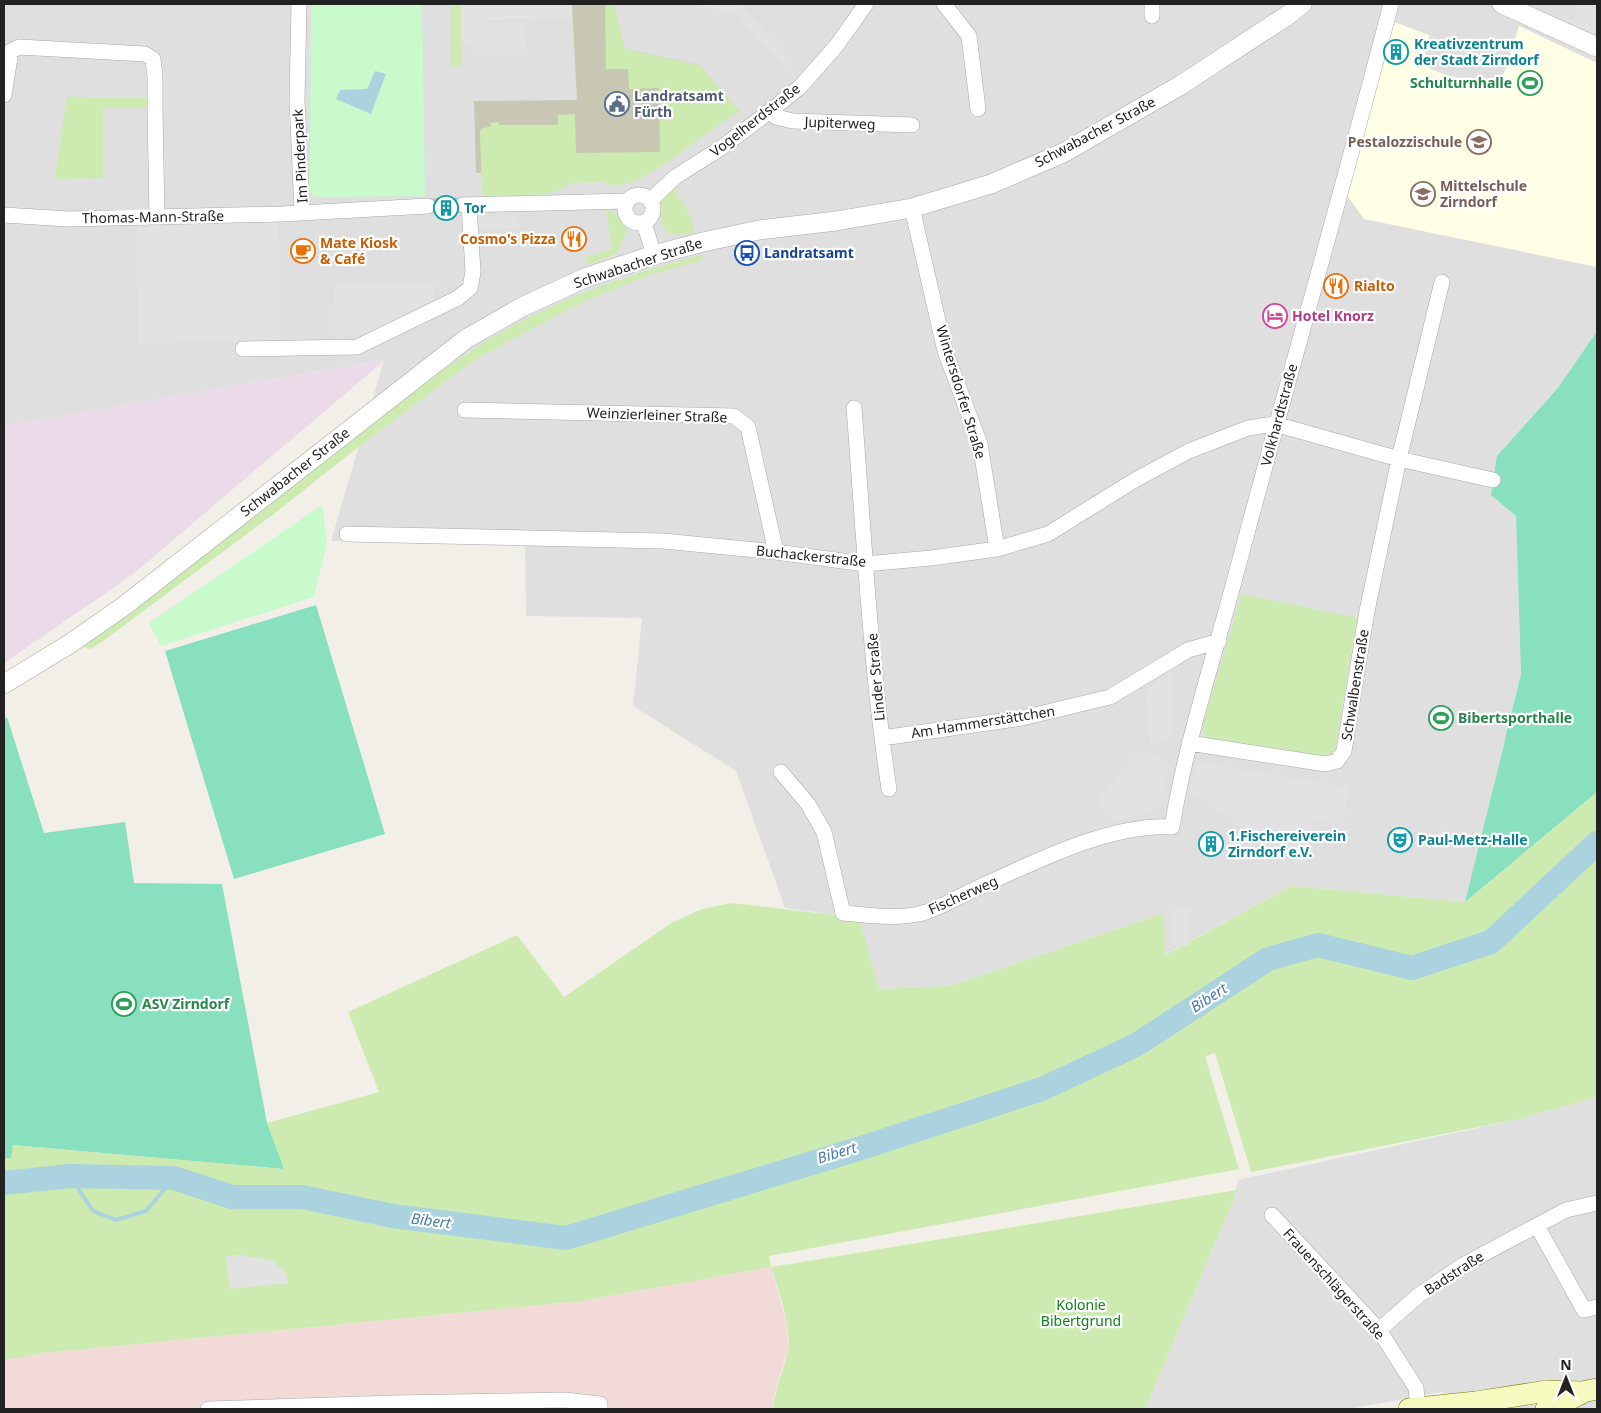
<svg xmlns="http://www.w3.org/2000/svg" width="1601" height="1413" viewBox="0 0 1601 1413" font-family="'Noto Sans',sans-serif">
  <rect width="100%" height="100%" fill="#f2efe9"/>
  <path fill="#e0dfdf" d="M4,4H1597V331L1558,388L1491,495L1516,516L1521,674L1465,902L1292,886L1164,955V913L950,986L879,989L858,918L785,908L736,771L633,706L642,618L526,616L525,546L331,541L384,360L4,426Z
    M1597,1097V1409H1452L1443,1392L1348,1409H1145L1234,1199L1238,1180L1519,1119Z"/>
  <path fill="#f2dad9" d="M771,1267L787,1324L788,1348L774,1396L773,1409H4V1360L44,1353L582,1301Z"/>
  <path fill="#ebdbe8" d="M385,360L132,575L4,663V426Z"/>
  <path fill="#ffffe5" d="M1394,22L1429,35L1423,65L1442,74L1499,89L1519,26L1597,63V267L1364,219L1347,195Z"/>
  <path fill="#c7c7b4" d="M572,4H614L625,49L700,65L739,111L649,168L476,173L474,101L577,100Z"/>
  <path fill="#cdebb0" d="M451,4H461V66L451,67Z
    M605,4H614L625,49L700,65L739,111L657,169L633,182L621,185H607L604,182L570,183C552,200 510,196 486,197L482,192L480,133L481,129L491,126V123L499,122V125H558V115L575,114L576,153L660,152L659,88L629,89L628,69H606Z
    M67,97L151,98V108H103V178L58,179L55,176Z
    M674,189L690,215L695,232C679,235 664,239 661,219C660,214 659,208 661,203C663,198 670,193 674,189Z
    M606,210C620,213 622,219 627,231L617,253L590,265L584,258L612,249Z
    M702,255L703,260L647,276L574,306L473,361L352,452L275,513L99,644L90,649L84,647L85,643C168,586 246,523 325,461C383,415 441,367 505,330C567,295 634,273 702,255Z
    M1242,594L1357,618L1335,751L1320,757L1208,740L1202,727Z
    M1597,792V1097L1519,1119L1251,1172L1215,1053L1205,1056L1239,1169L769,1256L771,1267L1237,1190L1234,1199L1145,1409H773C775,1388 784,1370 788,1349C792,1330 778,1287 771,1267L582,1301L44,1353L4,1360V1158H11L12,1145L283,1169L267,1123L379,1092L348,1012L517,935L564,997L673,922L702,909L732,903L859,918L879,989L950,986L1164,913L1165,955L1292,886L1465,902Z"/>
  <path fill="#c8facc" d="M311,4H422L425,196L314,197L310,190Z
    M322,505L327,542L314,597L161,646L149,623Z"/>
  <path fill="#88e0be" d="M1597,331V792L1465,902L1505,740L1509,719H1510L1521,674L1516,516L1491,495L1497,456L1558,388Z
    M316,605L385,834L234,879L165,651Z
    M7,717L44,833L125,822L134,883L222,884L267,1123L284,1169L13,1145L11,1158H4V719Z"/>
  <path fill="#e2e2e2" d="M461,4H572V18L481,20L482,23H525L527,56H479V47L466,45L461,38Z
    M692,4H732L741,6L794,61L787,67L736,14Z
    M1580,4H1597V36L1571,23Z
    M478,216H517V228H478Z
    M278,222L281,341L138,343L137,227Z
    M434,282L435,302L363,334L335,337L334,284Z
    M1171,674L1172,739L1150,745L1145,690Z
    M1143,747L1169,763L1160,801L1156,809L1149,813L1113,821L1096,802Z
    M1197,762L1349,787L1343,824L1311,821L1302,866L1190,792Z
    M1173,908H1189L1188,946L1173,945Z
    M240,1255L271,1260L286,1272L288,1283L230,1289L226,1256Z"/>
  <path fill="#aad3df" d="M375,71L386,74L371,114L336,99L340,90L367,89Z"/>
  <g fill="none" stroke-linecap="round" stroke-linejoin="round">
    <path stroke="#aad3df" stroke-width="4" d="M70,1176L93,1211L116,1220L146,1211L174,1178"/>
    <path stroke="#aad3df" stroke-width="24" d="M4,1183L70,1176L174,1178L232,1197H302L393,1216L566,1238L861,1148L1042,1089L1136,1045L1268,959L1318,945L1412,968L1491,942L1597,843"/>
    <path stroke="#c8c6c1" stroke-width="15" stroke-dasharray="15 8" stroke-linecap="butt" d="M428,206L463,205"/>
    <defs>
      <path id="minor" d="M299,4L297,99L302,212
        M944,4L969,36L978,109
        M1152,16V4
        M4,95L11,51L19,47L145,54L153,59L155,76V109L157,217
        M770,111L776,117L793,121L912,125
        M625 209a14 14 0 1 1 28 0a14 14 0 1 1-28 0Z
        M651,200L675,177L721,148L770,111L800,87L837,45L866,4
        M463,205L627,201
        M912,208L945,351L980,444L997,549
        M4,215L68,219L282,214L428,206
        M644,223L654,255
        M243,349L357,347L458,298L470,288L473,272L469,205
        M854,408C864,535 870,663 889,789
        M465,410L734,416L748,427L776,552
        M347,534L663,541L776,552L865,564L931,558L997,549L1048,534L1135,480L1189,451L1248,428L1275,424L1399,459L1493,480
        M882,738L1022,718L1110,697L1188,650L1219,641
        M1189,743L1325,764L1337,761L1344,751L1367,611L1399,459L1442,282
        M781,772L808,804L824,832L843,913C868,915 894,919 919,914C934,911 957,898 971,891C1028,865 1109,823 1172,827C1186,742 1213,661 1235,578C1286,386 1341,196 1391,4
        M1272,1215L1379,1330L1416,1388L1418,1409
        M1537,1226L1584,1310L1597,1307
        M1379,1330L1419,1295L1463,1265L1566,1210L1597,1203
        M208,1409L393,1403L565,1400L600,1404V1409"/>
      <path id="tertiary" d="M1502,4L1597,47
        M4,684L68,645L124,606L466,339L522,307L587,277L654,255L703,242L759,230L836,221L912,208L991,184L1063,153L1181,85L1288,15L1302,4"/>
      <path id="secondary" d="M1409,1409L1476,1402L1547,1391L1582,1392L1597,1389
        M1546,1409L1553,1408L1582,1393"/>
    </defs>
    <use href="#minor" stroke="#a9a9a9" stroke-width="16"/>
    <use href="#tertiary" stroke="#a9a9a9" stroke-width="20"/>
    <use href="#secondary" stroke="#707d05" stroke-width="22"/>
    <use href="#minor" stroke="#fff" stroke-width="15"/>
    <use href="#tertiary" stroke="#fff" stroke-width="19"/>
    <use href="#secondary" stroke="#f7fabf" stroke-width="21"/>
  </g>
  <defs>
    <symbol id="building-ring" viewBox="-11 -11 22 22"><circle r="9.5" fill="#fff" stroke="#0f9aa8" stroke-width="1.5"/><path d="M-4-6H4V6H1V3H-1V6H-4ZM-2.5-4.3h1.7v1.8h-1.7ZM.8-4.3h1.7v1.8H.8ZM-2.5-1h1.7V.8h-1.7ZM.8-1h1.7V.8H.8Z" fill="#0f9aa8"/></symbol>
    <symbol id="stadium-ring" viewBox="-11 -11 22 22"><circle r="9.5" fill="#fff" stroke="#2e9e5b" stroke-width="1.5"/><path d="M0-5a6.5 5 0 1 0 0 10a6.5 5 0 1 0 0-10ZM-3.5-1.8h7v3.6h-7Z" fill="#2e9e5b"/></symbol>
    <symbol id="civic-ring" viewBox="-11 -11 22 22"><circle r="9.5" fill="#fff" stroke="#5c6f8a" stroke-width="1.5"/><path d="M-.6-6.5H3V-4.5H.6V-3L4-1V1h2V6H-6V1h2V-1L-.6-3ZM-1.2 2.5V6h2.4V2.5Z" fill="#5c6f8a"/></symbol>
    <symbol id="school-ring" viewBox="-11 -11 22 22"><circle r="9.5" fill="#fff" stroke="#8d6e63" stroke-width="1.5"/><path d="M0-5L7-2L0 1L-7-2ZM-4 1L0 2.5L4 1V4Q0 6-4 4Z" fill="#8d6e63"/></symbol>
    <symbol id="restaurant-ring" viewBox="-11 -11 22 22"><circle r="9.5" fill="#fff" stroke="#e8710a" stroke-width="1.5"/><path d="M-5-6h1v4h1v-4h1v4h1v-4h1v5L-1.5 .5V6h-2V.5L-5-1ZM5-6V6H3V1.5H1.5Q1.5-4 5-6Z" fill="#e8710a"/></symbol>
    <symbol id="cafe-ring" viewBox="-11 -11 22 22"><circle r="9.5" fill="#fff" stroke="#e8710a" stroke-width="1.5"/><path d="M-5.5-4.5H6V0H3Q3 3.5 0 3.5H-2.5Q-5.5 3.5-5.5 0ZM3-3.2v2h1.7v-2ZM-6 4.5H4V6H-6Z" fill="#e8710a"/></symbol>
    <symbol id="bus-ring" viewBox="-11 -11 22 22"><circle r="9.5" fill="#fff" stroke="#1a4fb4" stroke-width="1.5"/><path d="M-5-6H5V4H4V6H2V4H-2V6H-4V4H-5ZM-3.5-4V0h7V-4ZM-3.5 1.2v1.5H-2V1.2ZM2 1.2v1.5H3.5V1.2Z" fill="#1a4fb4"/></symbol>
    <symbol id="hotel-ring" viewBox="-11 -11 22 22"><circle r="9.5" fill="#fff" stroke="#d1479c" stroke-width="1.5"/><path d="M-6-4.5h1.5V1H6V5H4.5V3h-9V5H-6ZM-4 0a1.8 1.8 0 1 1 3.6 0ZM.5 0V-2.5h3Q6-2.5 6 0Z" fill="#d1479c"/></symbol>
    <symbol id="theatre-ring" viewBox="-11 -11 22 22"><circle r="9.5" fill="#fff" stroke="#0f9aa8" stroke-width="1.5"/><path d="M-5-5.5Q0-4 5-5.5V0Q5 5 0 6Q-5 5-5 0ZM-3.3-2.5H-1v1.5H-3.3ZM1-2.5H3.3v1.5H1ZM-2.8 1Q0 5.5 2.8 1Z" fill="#0f9aa8"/></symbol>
  </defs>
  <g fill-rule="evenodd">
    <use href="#building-ring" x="1382" y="38" width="28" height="28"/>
    <use href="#stadium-ring" x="1516" y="69" width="28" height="28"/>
    <use href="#civic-ring" x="603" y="90" width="28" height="28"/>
    <use href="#school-ring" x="1465" y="128" width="28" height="28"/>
    <use href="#school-ring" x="1409" y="180" width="28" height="28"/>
    <use href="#building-ring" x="432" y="194" width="28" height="28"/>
    <use href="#restaurant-ring" x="560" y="225" width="28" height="28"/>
    <use href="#cafe-ring" x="289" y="237" width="28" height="28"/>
    <use href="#bus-ring" x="733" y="239" width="28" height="28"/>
    <use href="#restaurant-ring" x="1322" y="272" width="28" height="28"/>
    <use href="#hotel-ring" x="1261" y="302" width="28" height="28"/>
    <use href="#stadium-ring" x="1427" y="704" width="28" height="28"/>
    <use href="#theatre-ring" x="1386" y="826" width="28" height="28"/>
    <use href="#building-ring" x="1197" y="830" width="28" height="28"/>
    <use href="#stadium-ring" x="110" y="990" width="28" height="28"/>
  </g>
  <g text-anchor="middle" stroke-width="4.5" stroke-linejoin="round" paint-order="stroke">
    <g font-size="14" font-weight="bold" fill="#0d838f" stroke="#fff" text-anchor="start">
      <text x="1414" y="49">Kreativzentrum<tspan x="1414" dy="16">der Stadt Zirndorf</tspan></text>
      <text x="464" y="213">Tor</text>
      <text x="1228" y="841">1.Fischereiverein<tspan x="1228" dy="16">Zirndorf e.V.</tspan></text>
      <text x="1418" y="845">Paul-Metz-Halle</text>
    </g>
    <g font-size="14" font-weight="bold" fill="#27864d" stroke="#fff" text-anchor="start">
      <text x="1512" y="88" text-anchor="end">Schulturnhalle</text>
      <text x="1458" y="723">Bibertsporthalle</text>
      <text x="142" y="1009">ASV Zirndorf</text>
    </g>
    <g font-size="14" font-weight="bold" fill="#4e5e75" stroke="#fff" text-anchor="start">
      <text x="634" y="101">Landratsamt<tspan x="634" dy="16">Fürth</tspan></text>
    </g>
    <g font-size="14" fill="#222" stroke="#fff">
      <text transform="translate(755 120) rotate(-38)" y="5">Vogelherdstraße</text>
      <text transform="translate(840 123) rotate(2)" y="5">Jupiterweg</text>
      <text transform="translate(1095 132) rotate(-28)" y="5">Schwabacher Straße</text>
      <text transform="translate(300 156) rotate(-93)" y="5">Im Pinderpark</text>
      <text transform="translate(153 217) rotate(-1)" y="5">Thomas-Mann-Straße</text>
      <text transform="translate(638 263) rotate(-18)" y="5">Schwabacher Straße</text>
      <text transform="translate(961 392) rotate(73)" y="5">Wintersdorfer Straße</text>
      <text transform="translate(657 415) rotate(2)" y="5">Weinzierleiner Straße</text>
      <text transform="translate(1279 415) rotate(-75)" y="5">Volkhardtstraße</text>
      <text transform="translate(295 472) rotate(-38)" y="5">Schwabacher Straße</text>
      <text transform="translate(811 556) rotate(6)" y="5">Buchackerstraße</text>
      <text transform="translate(876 677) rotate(-95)" y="5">Linder Straße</text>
      <text transform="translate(1355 685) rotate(-81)" y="5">Schwalbenstraße</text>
      <text transform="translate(983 722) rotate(-9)" y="5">Am Hammerstättchen</text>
      <text transform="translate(963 895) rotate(-24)" y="5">Fischerweg</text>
      <text transform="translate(1454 1273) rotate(-33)" y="5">Badstraße</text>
      <text transform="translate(1334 1284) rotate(48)" y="5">Frauenschlägerstraße</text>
    </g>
    <g font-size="14" font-weight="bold" fill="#785e54" stroke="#fff" text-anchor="end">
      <text x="1462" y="147">Pestalozzischule</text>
      <text x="1440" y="191" text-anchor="start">Mittelschule<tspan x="1440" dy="16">Zirndorf</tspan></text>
    </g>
    <g font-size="14" font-weight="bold" fill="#c56008" stroke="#fff" text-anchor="start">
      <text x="556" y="244" text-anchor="end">Cosmo's Pizza</text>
      <text x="320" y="248">Mate Kiosk<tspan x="320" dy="16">&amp; Café</tspan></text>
      <text x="1354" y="291">Rialto</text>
    </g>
    <g font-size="14" font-weight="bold" fill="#164399" stroke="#fff" text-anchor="start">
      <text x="764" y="258">Landratsamt</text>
    </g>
    <g font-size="14" font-weight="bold" fill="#b23c85" stroke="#fff" text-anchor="start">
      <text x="1292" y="321">Hotel Knorz</text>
    </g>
    <g font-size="14" fill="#0c8416" stroke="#fff">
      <text x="1081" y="1310">Kolonie<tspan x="1081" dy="16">Bibertgrund</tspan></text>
    </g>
    <g font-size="15" font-style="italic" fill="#4a7aab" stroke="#fff">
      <text transform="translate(1209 998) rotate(-33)" y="5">Bibert</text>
      <text transform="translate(837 1153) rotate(-17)" y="5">Bibert</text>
      <text transform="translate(431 1221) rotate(7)" y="5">Bibert</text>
    </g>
  </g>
  <rect width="1601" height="1413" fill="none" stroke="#222222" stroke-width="10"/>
  <g transform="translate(1566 1378)" stroke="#ffffff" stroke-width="4" paint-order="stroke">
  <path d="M0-4L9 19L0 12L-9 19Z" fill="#222222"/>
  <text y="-8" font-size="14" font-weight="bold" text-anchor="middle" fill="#222222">N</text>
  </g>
</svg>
